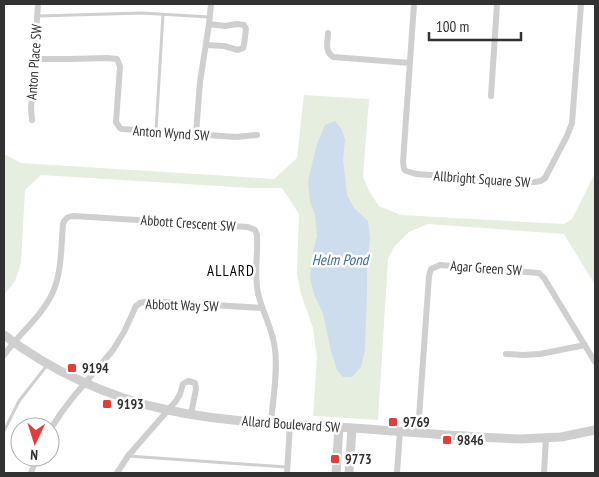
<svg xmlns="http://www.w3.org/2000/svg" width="599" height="477" viewBox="0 0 599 477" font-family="'PT Sans Narrow',sans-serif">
  <rect width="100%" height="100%" fill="#fff"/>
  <path fill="#e6eee0" d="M304,95L369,99L363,176L369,191L379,206L401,215L564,224L572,219L595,173V285L564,234L428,224L409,232L394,247L388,259L378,420L313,416L317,358L313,328L301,294L297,274L299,214L282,188H251L41,175L25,190L21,263L15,281L4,295V154L21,163L274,179L297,158Z"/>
  <path fill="#cddded" d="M335,121L342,130L345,140L343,160L347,195L354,208L368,221L370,239L367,264V293L365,350L361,367L352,377H343L337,370L331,351L323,314L314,294L310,278L312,256L317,236L315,215L310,202L308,181L317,144L325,125Z"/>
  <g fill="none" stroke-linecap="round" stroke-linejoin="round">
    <path stroke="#cfcfcf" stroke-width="3" d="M38,16L142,13L209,17
      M156,131L163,14
      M4,431L19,401L48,364
      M128,456L286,467"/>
    <path stroke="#cfcfcf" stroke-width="6" d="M414,4L403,162L404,169L406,171L416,174L534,182L541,181L545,178L567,136L572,123L581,4
      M328,33C328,41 324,51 333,57L410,63
      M206,45L224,46L238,50L243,48L244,45L246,29L244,25L237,24L225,26L209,24
      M34,59H70L107,58L117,59L119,64L120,67L116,122L120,128L122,129L236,137L257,135
      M491,96L497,4
      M32,120L31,109L38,4
      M196,134L200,82L209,24L211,4
      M506,354L523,355L540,354L585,345
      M4,355C19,334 41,317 52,294C62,273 61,247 63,224C65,218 68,216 74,216L248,227L255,230L257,235C258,255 254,274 258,293C262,312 273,329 275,349C278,373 273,398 271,422
      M50,430L61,413L74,396L113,350L124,332L136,306L140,303L149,301L262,308
      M418,432L429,276L431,269L440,265L539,273L544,278L595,362
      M31,473L37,457
      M117,473L128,456L176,401L180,394L183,384L188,381L195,383L196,389L191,414
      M287,473L290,424
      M397,473L400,431
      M544,473L546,438"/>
    <path stroke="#cfcfcf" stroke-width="9" d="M4,335C51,371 110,398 168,410C227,423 293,424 353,428C409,432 464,437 520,439L561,437L595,430
      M336,473L339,427
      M349,473L352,428"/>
  </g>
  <g fill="#e53c37" stroke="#fff" stroke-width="2">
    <rect x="67" y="363" width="10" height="10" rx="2.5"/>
    <rect x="102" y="399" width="10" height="10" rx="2.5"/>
    <rect x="388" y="417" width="10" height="10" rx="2.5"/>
    <rect x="442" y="435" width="10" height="10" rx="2.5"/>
    <rect x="330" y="454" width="10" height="10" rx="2.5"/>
  </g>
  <g text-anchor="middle" stroke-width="5" stroke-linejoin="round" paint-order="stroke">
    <g font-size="14" fill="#323232" stroke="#fff">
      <text transform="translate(34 62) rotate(-86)" y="5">Anton Place SW</text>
      <text transform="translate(171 133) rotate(4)" y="5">Anton Wynd SW</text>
      <text transform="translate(482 179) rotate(4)" y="5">Allbright Square SW</text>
      <text transform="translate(188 223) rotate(4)" y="5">Abbott Crescent SW</text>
      <text transform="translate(486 268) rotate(4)" y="5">Agar Green SW</text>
      <text transform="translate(182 305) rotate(2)" y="5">Abbott Way SW</text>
      <text transform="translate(291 424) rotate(4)" y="5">Allard Boulevard SW</text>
    </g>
    <g font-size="14" font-weight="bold" fill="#323232" stroke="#fff" text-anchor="start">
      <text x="82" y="373">9194</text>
      <text x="117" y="409">9193</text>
      <text x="403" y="427">9769</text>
      <text x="457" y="445">9846</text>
      <text x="345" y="464">9773</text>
    </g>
    <g font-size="15" font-style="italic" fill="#3f6a95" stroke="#fff">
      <text x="340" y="265">Helm Pond</text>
    </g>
    <g font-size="15" letter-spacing="1" fill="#000" stroke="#fff">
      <text x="231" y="276">ALLARD</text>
    </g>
  </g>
  <rect width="599" height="477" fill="none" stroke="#323232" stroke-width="10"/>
  <g transform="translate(35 442) rotate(184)"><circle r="24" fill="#ffffff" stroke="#adadad"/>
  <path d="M0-4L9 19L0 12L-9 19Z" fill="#e53c37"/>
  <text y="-8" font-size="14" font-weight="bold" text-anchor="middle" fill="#323232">N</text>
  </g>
  <path d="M429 32v8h92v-8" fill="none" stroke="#323232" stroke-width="2.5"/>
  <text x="436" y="32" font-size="15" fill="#323232" stroke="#ffffff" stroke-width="4" paint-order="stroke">100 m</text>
</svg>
